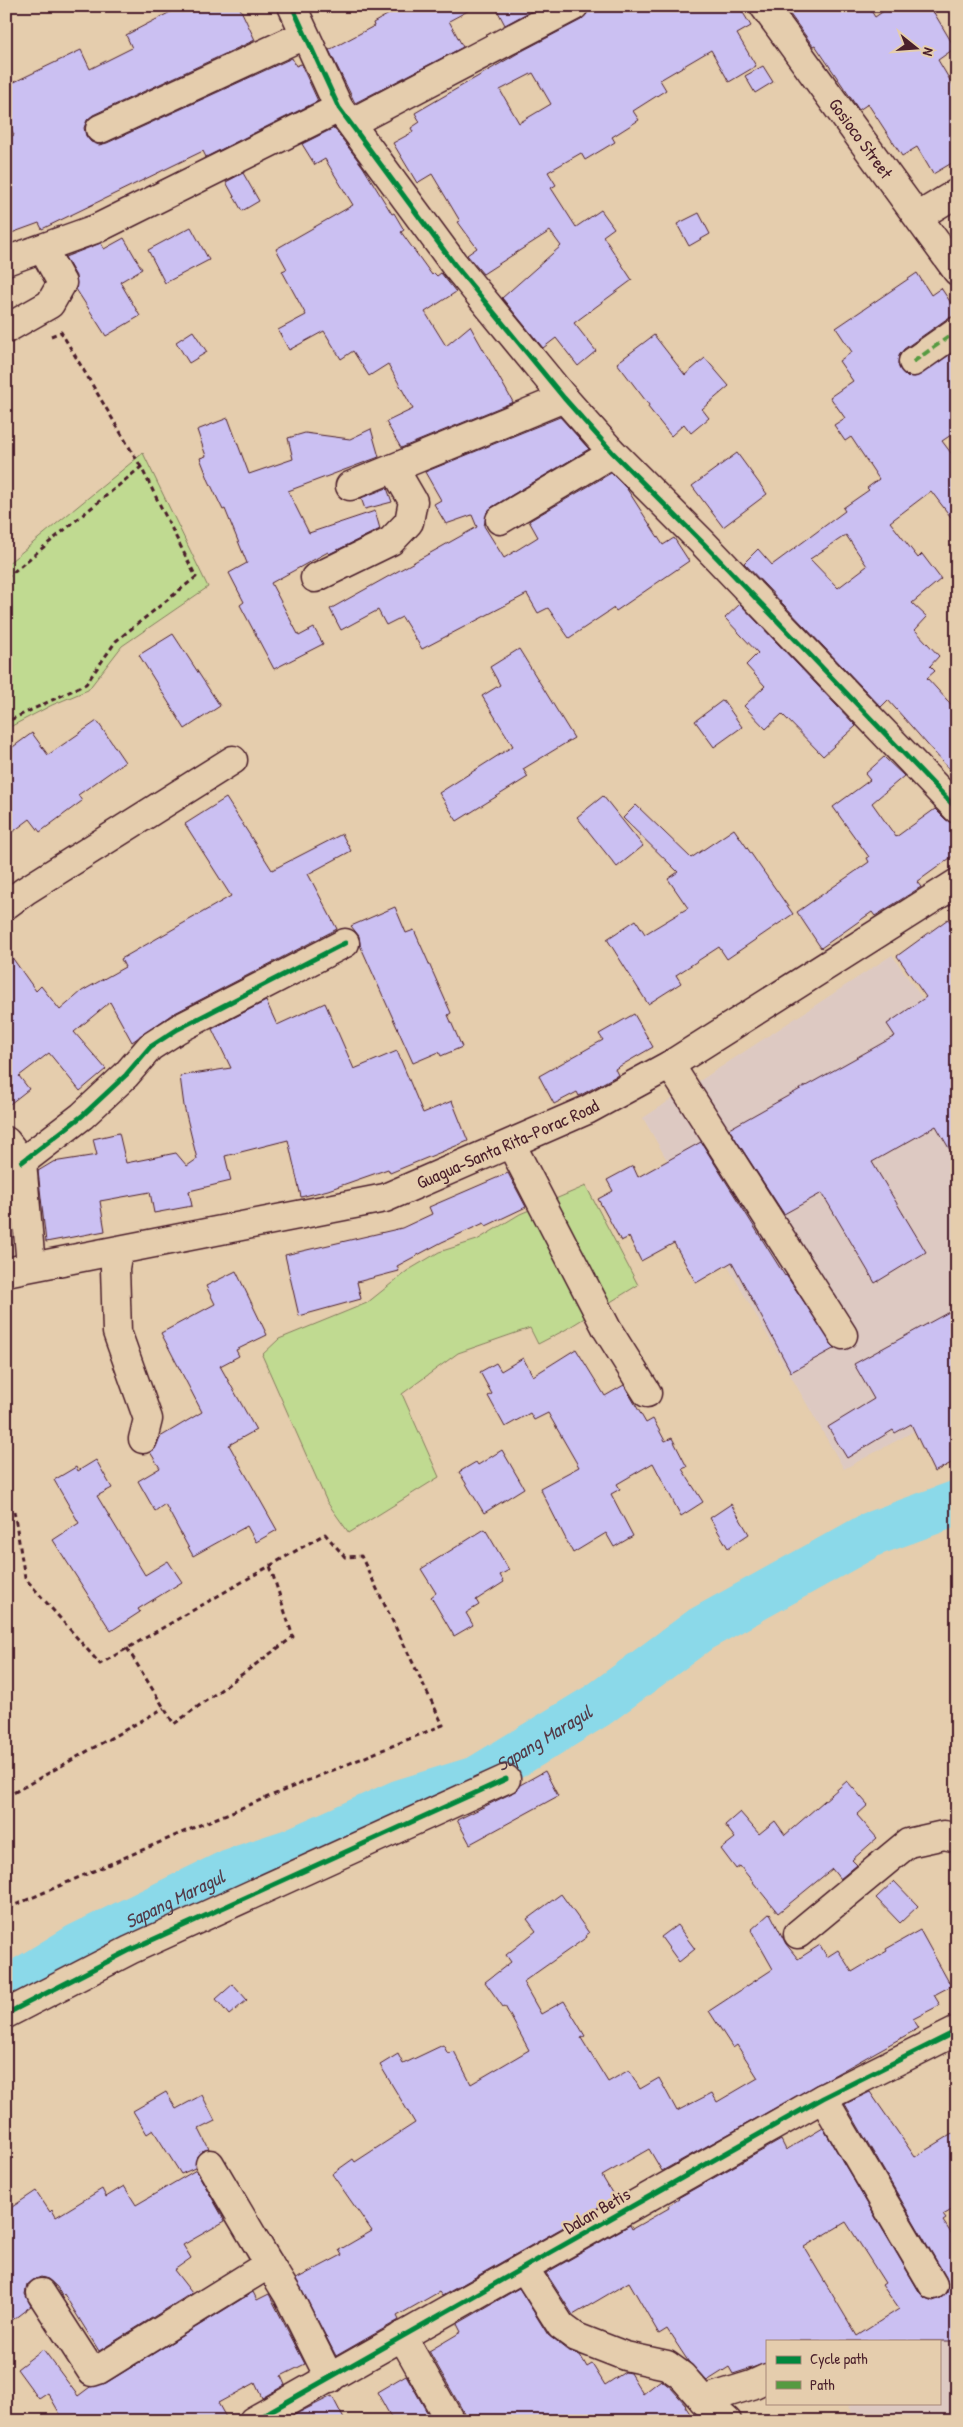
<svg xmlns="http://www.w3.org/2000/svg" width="963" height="2427" viewBox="0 0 963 2427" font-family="'Patrick Hand',sans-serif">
  <rect width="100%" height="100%" fill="#e5cdad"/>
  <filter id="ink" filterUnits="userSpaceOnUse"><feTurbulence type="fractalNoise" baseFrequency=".02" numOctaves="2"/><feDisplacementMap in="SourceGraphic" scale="10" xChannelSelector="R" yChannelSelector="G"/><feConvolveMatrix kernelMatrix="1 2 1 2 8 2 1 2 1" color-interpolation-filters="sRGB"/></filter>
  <g filter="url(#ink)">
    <path fill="#ddc9c2" d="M892,955L948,1035L957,1075V1408L844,1469L643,1118Z
      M957,2330V2421H858L848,2407L853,2403H939V2342Z"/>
    <path fill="#c0da91" stroke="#857c5e" d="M143,453L208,587L122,646L88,690L52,705L6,729V565Z
      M586,1186L638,1285L565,1330L538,1344L530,1328L458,1353L402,1394L439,1477L349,1533L327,1502L262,1355L279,1339L367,1303L407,1271L439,1252L477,1240L520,1214Z"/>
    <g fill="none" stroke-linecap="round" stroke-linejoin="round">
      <path stroke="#8bd9e9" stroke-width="45" id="s1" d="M6,1990L78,1946L231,1871L291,1851L400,1802L478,1778L598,1705L701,1629L872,1534L957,1503"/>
    </g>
    <path fill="#cbc0f2" stroke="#4a1f2b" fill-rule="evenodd" d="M182,6H239L255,40L93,115L87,120L84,128L86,136L91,142L99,145L107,143L292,58L296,66L301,64L318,101L206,157L203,151L42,229L39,223L6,235V139L14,135L6,119V86L81,50L90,69L132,48L126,35Z
      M403,6H477L449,21L463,47L355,103L329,50L374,26L373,23Z
      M495,6H540L505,25Z
      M590,6H739L751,26L737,34L756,66L729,82L711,50L660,80L666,90L633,111L639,120L612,137L615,142L585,160L581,153L548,172L556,185L551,188L576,227L601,210L614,228L603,236L632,280L574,323L596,351L578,366L556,338L543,348L502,298L561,246L550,231L483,274L467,255L477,248L458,222L460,221L432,174L417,183L393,143L413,132L411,128L420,122L415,113L520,52L581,20L587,14ZM533,73L551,104L519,123L500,90Z
      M784,6H868L875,17L891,6H930L955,48L938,60L957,92V160L933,174L917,147L902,156L868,104L859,110L815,45L813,46Z
      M763,66L773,82L755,93L745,76Z
      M334,128L363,167L392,214L394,213L404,230L401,232L432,275L434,273L437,276L441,273L456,292L425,312L446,346L470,326L513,402L401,448L386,422L413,409L388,364L369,376L353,351L341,359L324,331L289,350L278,330L306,315L282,271L287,269L276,249L353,205L325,159L315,165L302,144Z
      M243,173L259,201L242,211L226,182Z
      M699,213L710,234L689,246L677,224Z
      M191,227L209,260L165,283L148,250Z
      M124,238L142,269L120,282L140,316L106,336L76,289V276L65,257L101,243L104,249Z
      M917,273L931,295L941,288L957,312V316L948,318L904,349L899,356L898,364L901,371L906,376L915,377L957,350V431L942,441L957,461V525L931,491L890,522L918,558L922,554L941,579L912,603L927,617L915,630L939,656L930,666L935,671L927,678L957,711V778L888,700L881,707L744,563L758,549L772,565L845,511L843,508L869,490L867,488L879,479L851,437L845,441L834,425L845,418L830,397L853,381L839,361L852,352L836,328ZM846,535L867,566L838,588L810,559Z
      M193,331L207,352L189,363L176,342Z
      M654,335L685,375L705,358L729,386L702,409L709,418L691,433L684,424L671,436L648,407L649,405L617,363Z
      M560,417L589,449L492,507L487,512L484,526L504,558L538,537L529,521L611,473L627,489L663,545L674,538L689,561L616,611L614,608L569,638L548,608L538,613L527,594L422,649L402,617L386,625L378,610L341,630L330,609L477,527L472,515L446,524L434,504L441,500L425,472Z
      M228,418L249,474L293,459L288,438L305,433L350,439L371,429L379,457L288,491L309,533L375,511L380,529L329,554L328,552L271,583L299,636L314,628L323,644L274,669L240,605L244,602L229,573L247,563L225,509L223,510L209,481L200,458L206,456L197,430Z
      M737,453L767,494L723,527L692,486Z
      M387,488L392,502L365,509L361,498Z
      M740,604L856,726L823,756L782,714L766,729L744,706L765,686L746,665L758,653L725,618Z
      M173,634L220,706L185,729L139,655Z
      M519,649L574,738L523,769L528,777L457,821L439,793L513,746L482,696L500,685L490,667Z
      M723,700L742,727L714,747L695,721Z
      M97,721L125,762L78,795L82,801L40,832L30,819L6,837V752L32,733L48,755Z
      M884,757L904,776L872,803L896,837L935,809L946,820L957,824V853L917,882L921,887L875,916L872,912L821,948L797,912L869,862L867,858L869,857L833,807L870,780L865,774Z
      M603,796L643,846L617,867L577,817Z
      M226,798L272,870L342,834L351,851L308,874L337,929L171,1015L132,1042L110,1002L74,1032L106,1069L80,1091L49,1053L19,1076L29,1089L6,1107V949L36,991L41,986L60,1010L82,991L125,967L121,959L231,896L185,824Z
      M636,805L691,858L734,829L793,914L727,959L719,947L676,975L681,983L648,1004L607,939L636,920L645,934L688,908L668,879L678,872L623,818Z
      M395,907L406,933L414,930L451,1013L448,1015L462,1047L441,1056L439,1052L413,1063L360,945L359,936L351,926Z
      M948,919L957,931V1162L936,1126L872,1162L926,1252L875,1283L822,1193L784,1214L729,1129L895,1036L887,1024L926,997L897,956Z
      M266,1001L277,1025L325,1003L354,1069L397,1051L423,1113L452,1101L468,1141L390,1173L388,1169L328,1190L301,1197L288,1140L225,1156L231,1181L189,1191L192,1206L154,1213L150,1192L100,1201L105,1231L46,1242L38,1171L53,1162L97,1155L93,1139L119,1133L126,1163L176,1153L187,1166L197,1159L184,1106L180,1076L231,1068L212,1029Z
      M634,1014L653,1047L615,1069L618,1075L579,1096L577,1092L554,1104L539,1076L603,1040L599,1034Z
      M701,1142L785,1276L786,1275L835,1348L791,1372L732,1262L696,1283L674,1243L641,1261L629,1237L621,1241L598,1199L613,1191L607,1180L633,1166L638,1177Z
      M508,1173L526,1207L486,1226L484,1223L442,1242L397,1266L399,1271L357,1282L361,1299L299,1316L285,1255L402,1228L432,1214L429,1207Z
      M6,1203H10L13,1237L6,1238Z
      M236,1271L267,1335L236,1350L239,1356L220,1366L256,1430L229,1445L277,1530L256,1542L247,1526L193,1556L165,1504L155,1511L138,1481L160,1468L150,1452L155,1449L160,1437L202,1412L161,1333L215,1304L206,1286Z
      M949,1312L957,1325V1460L934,1472L911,1424L895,1433L893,1430L847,1458L828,1427L874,1399L854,1364Z
      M576,1349L605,1396L624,1385L646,1423L653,1419L665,1441L672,1438L687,1467L682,1469L703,1502L681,1516L653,1463L617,1484L620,1489L611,1494L633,1536L614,1547L606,1533L573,1553L540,1488L579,1467L548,1413L534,1420L530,1413L505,1427L488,1396L492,1394L480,1372L496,1363L501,1371L523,1358L533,1376Z
      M502,1450L524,1488L484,1513L459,1472L476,1462L478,1465Z
      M96,1460L112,1488L97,1496L145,1575L168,1561L182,1582L138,1609L140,1612L111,1631L53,1540L79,1523L54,1480L76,1467L78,1471Z
      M731,1504L749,1534L728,1548L710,1518Z
      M485,1529L509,1570L500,1575L504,1582L476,1600L479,1605L466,1613L473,1625L454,1636L431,1597L436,1593L421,1569Z
      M545,1771L558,1796L470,1844L457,1820L512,1793L520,1785Z
      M847,1781L868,1805L857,1815L877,1838L852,1860L857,1865L840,1879L832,1869L778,1913L740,1866L736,1869L721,1849L735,1838L725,1825L740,1812L759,1834L775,1821L785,1835Z
      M894,1881L918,1906L900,1923L876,1898Z
      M561,1894L589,1933L586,1935L587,1937L523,1982L541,2014L564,2001L585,2036L581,2038L608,2082L629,2070L640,2089L659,2078L677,2111L712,2093L717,2102L758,2078L737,2045L733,2048L709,2011L773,1969L751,1930L770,1913L786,1944L798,1959L820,1945L827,1957L838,1950L852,1972L887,1951L886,1949L920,1930L951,1986L934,1995L940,2005L913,2019L919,2028L662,2171L649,2149L602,2176L615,2198L442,2296L439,2292L397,2316L399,2320L336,2356L296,2279L342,2255L339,2250L372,2231L332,2174L353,2159L355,2162L415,2123L380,2065L398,2054L403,2064L443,2045L448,2054L454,2051L471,2084L529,2050L505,2006L503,2007L485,1982L511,1962L506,1955L536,1931L527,1919Z
      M677,1925L695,1949L679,1962L661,1937Z
      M233,1984L247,2000L229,2015L216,1999Z
      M166,2092L176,2109L202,2095L215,2121L199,2129L209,2149L202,2151L197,2156L195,2168L181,2174L153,2130L147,2134L133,2111Z
      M870,2092L915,2157L957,2131V2207L943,2215L946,2219L943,2221L957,2242V2341H767V2363L733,2374L729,2367L707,2381L688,2361L667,2329L659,2334L629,2282L573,2315L546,2273L630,2225L632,2229L669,2208L668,2206L679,2199L678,2198L781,2140L786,2150L823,2128L920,2293L925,2298L933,2301L941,2298L947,2292L949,2285L946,2277L845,2104ZM846,2222L885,2283L882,2285L899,2309L857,2336L804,2247Z
      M196,2170L225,2221L183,2245L191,2258L174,2270L192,2293L99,2351L64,2294L62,2296L57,2287L48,2279L41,2277L33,2280L27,2285L25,2294L31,2306L6,2325V2211L36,2191L50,2212L52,2210L56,2217L102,2189L106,2197L124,2186L136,2205Z
      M519,2288L548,2335L567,2350L580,2355L587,2367L592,2364L605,2385L625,2372L630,2373L643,2394L661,2380L671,2388L686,2405L685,2406L695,2421H466L464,2413L429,2351L461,2332L457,2324Z
      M253,2292L257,2300L269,2294L305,2364L281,2376L285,2385L262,2398L255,2383L218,2403L228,2421H64L48,2393L39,2399L17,2369L43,2349L78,2396L90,2387L106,2383Z
      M406,2375L432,2421H393L377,2392Z
      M332,2396L345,2421H285L300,2412Z"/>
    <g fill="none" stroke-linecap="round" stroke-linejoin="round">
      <defs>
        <g id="minor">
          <path d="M292,6L339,108L454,264L564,398L613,453L704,544L957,809"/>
          <path id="s2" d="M764,6L957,271"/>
          <path d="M351,123L574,6"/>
          <path d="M100,129L304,35"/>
          <path d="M919,216L957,193"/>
          <path d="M6,261L98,228L339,108"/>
          <path d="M6,329L50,304L62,283L43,249"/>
          <path d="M913,362L957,331"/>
          <path d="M350,486L564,398"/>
          <path d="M500,520L613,453"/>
          <path d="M315,578L391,541L409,522L413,501L395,470"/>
          <path d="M6,905L25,891L233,760"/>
          <path d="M670,1065L843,1335"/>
          <path d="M6,1141L22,1162L31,1266"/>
          <path d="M511,1144L607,1329L647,1393"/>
          <path d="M22,1162L82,1116L126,1075L150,1047L178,1029L345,943"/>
          <path d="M118,1251L115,1268L117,1332L148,1419L143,1439"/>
          <path d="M798,1934L908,1843L944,1835L957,1838"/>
          <path d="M6,2014L130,1950L506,1779"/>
          <path d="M823,2098L933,2285"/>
          <path d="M210,2164L269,2264"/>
          <path d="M524,2268L561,2326L576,2337L625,2356L667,2365L682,2376L703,2400L727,2421"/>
          <path d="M41,2293L92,2372L98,2370L269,2264L288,2295L330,2379"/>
          <path d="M402,2336L450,2421"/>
          <path d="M703,2400L752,2385L767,2378"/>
          <path d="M253,2421L823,2098L957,2031"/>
        </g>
        <g id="major">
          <path id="s3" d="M6,1272L385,1198L587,1110L670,1065L957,883"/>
        </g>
      </defs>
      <use href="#minor" stroke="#4a1f2b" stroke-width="31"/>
      <use href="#major" stroke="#4a1f2b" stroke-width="31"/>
      <path stroke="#4a1f2b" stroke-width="3" stroke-dasharray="5 4" stroke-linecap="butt" d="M51,336L61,332L141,467
        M6,578L141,467L196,577L116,641L86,684L6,722
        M6,1515L14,1511L25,1578L100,1664L325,1534L345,1557L361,1556L443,1725L195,1827L6,1909
        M127,1648L174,1724L293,1637L270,1566
        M6,1797L164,1708"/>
      <use href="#minor" stroke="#e5cdad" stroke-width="28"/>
      <use href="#major" stroke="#e5cdad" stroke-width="28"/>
      <path stroke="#559a41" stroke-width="4" stroke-dasharray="8 4" stroke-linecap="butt" d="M913,362L957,331"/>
      <defs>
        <path id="cycleway" d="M292,6L339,108L454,264L564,398L613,453L704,544L957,809
          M22,1162L82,1116L126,1075L150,1047L178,1029L345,943
          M6,2014L130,1950L506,1779
          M253,2421L823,2098L957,2031"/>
      </defs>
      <use href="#cycleway" stroke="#e5cdad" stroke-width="8"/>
      <use href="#cycleway" stroke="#00873e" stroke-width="5"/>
    </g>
  </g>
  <g text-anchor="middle" stroke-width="5" stroke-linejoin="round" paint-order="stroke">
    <g font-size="18" fill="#4a1f2b" stroke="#e5cdad">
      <text dy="6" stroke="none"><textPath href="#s2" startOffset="164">Gosioco Street</textPath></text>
      <text dy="6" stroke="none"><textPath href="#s3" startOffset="520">Guagua-Santa Rita-Porac Road</textPath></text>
      <text transform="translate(597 2211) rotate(-30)" y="6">Dalan Betis</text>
    </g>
    <g font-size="19" font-style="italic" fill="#543b48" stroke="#e5cdad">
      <text dy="7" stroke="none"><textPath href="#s1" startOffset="596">Sapang Maragul</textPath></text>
      <text dy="7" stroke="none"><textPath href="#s1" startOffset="192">Sapang Maragul</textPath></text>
    </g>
  </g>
  <rect width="963" height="2427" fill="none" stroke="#e5cdad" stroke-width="25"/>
  <rect x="12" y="12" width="938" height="2402" fill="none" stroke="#4a1f2b" stroke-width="2" filter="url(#ink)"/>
  <rect x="766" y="2340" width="175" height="65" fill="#e5cdad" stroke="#a78779"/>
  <rect x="776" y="2356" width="25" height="8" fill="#00873e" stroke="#a78779"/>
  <text x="810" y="2364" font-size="15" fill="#4a1f2b">Cycle path</text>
  <rect x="776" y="2381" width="25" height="8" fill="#559a41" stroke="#a78779"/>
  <text x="810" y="2390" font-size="15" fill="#4a1f2b">Path</text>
  <g transform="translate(916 48) rotate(107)" stroke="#e5cdad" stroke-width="4" paint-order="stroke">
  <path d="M0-4L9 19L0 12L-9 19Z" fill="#4a1f2b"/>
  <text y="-8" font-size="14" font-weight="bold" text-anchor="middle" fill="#4a1f2b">N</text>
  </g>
</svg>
